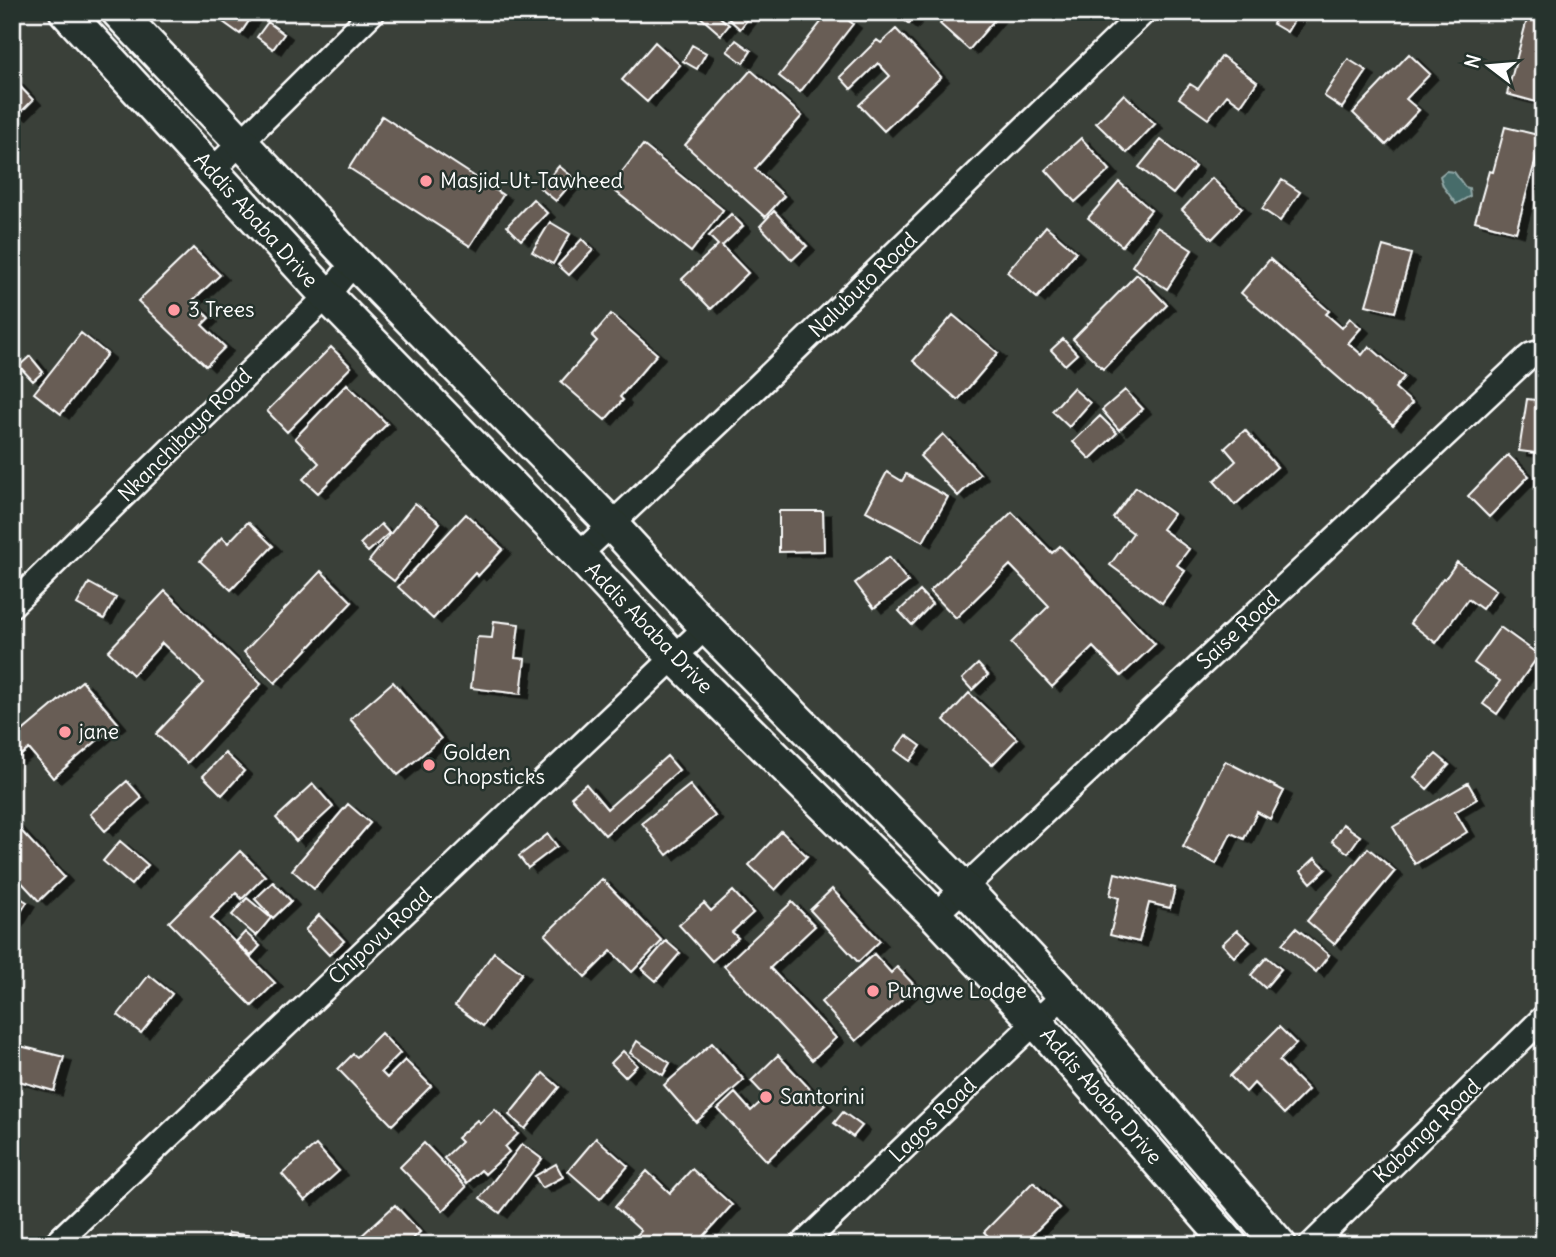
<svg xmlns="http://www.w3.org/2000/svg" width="1556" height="1257" viewBox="0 0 1556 1257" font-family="Delius,sans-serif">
  <defs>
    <filter id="shadow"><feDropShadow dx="8" dy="4.5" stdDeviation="0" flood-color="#0009"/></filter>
  </defs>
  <rect width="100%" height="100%" fill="#3a4039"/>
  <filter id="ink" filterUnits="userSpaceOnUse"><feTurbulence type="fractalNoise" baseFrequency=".0143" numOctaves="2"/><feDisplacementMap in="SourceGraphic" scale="14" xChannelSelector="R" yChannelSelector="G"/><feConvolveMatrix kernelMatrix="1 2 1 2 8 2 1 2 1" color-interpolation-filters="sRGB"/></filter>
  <g filter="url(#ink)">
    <path fill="#476c6b" stroke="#91a7a6" stroke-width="2" d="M1446,171L1454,172L1465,187L1469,188L1470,196L1456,204L1443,186L1440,176Z"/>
    <path fill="#685d55" stroke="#fff" stroke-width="2" filter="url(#shadow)" d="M209,12H255L240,34Z
      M698,12H714L729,25L721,35L697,14Z
      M721,12H753L740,29Z
      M829,12H838L853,24L800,92L779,76Z
      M895,12H919L909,24Z
      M950,12H1001L969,50L940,24Z
      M1280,12H1299L1287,32L1273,24Z
      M1529,12H1544V89L1540,103L1507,94Z
      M268,22L284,34L273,49L257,37Z
      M896,29L941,77L884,131L859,105L890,76L878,63L851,89L840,77L877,40L881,43Z
      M736,40L751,51L743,63L727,51Z
      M655,42L680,65L647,102L622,80Z
      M692,45L706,53L697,69L683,61Z
      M1409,54L1430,74L1406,99L1419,110L1386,145L1353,113Z
      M1222,56L1257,82L1241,105L1227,95L1208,119L1179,98L1190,84L1198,89Z
      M1348,59L1367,71L1342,108L1324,96Z
      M751,70L802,116L755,169L784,196L765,217L685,145Z
      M12,78L33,100L18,115L12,109Z
      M1124,94L1155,124L1127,153L1096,123Z
      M382,116L503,195L470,246L349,168Z
      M1505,127L1542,136L1516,232L1475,221L1489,171L1493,172Z
      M1081,138L1110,170L1075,202L1046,170Z
      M1161,140L1195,167L1173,194L1139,167Z
      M643,145L723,210L691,252L610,187Z
      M559,166L575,179L556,201L540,188Z
      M1212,178L1242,208L1212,239L1182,210Z
      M1282,180L1300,192L1280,221L1262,209Z
      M1119,182L1151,210L1122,246L1088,218Z
      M533,199L547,213L521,240L507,226Z
      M774,211L807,246L792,260L760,226Z
      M731,214L743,226L722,246L748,273L711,309L682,279L718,245L709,236Z
      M550,222L570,234L553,264L532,252Z
      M1046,226L1076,252L1037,298L1007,272Z
      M1157,227L1192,250L1167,289L1132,266Z
      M582,239L593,250L569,275L558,265Z
      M1383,246L1411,254L1395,312L1366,305Z
      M193,248L220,275L192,301L209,318L202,325L225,347L206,366L138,301Z
      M1270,259L1329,311L1326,314L1342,328L1350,318L1361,328L1348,343L1362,355L1369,346L1404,377L1395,388L1412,403L1393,425L1241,293Z
      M1137,274L1167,305L1103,369L1073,339Z
      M611,314L657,354L620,397L623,400L605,420L561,382L597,341L592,336Z
      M953,315L998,353L958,400L913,361Z
      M81,333L107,354L61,414L34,393Z
      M1063,339L1077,354L1065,365L1051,350Z
      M331,347L351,367L287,432L267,411Z
      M30,356L43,372L33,381L19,366Z
      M347,384L387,424L318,493L303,479L319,463L295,438Z
      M1073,388L1090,403L1069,427L1052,411Z
      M1125,390L1143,409L1119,430L1102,410Z
      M1527,399L1544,401V454L1519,451Z
      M1100,416L1117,433L1090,459L1073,442Z
      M1245,430L1277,467L1235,505L1214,481L1236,461L1225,448Z
      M943,434L980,474L958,496L920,456Z
      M1508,455L1529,476L1489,517L1468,496Z
      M887,472L902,481L906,474L948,497L923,542L866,511Z
      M1136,487L1173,514L1162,529L1189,549L1177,565L1185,571L1162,603L1110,565L1133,533L1113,518Z
      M415,503L440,523L394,581L369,561Z
      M779,511H823L824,551L779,552Z
      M1012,512L1052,553L1060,546L1155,644L1121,676L1093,647L1052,687L1011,643L1049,606L1010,565L956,618L930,591Z
      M466,514L503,549L478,576L475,573L433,619L398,587Z
      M248,522L273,546L231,590L200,561L222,537L228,543Z
      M381,524L389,533L368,552L360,544Z
      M889,557L908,582L874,608L855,583Z
      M1457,562L1496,590L1482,609L1468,599L1436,643L1410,623L1443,578L1445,579Z
      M321,571L352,602L275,683L244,652Z
      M89,583L116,598L104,619L77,604Z
      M165,591L261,684L187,763L156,734L204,683L162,643L133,675L108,651Z
      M920,591L932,604L912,625L899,611Z
      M494,621L519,624L515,658L525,659L521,694L471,688L477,637L492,638Z
      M1500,627L1539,655L1497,714L1483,704L1500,681L1474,663Z
      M978,664L988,675L972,690L962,679Z
      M82,681L118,723L53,778L29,749L12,762V740Z
      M393,682L441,739L398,775L350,719Z
      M969,693L1017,739L992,765L944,720Z
      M906,735L921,746L910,761L895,750Z
      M225,753L244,771L222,795L203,776Z
      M1436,754L1449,765L1427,789L1414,777Z
      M667,756L679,770L605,835L571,797L586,784L607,809Z
      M1225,761L1284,791L1270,819L1257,812L1244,839L1231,833L1216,864L1183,847Z
      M127,781L142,798L105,831L90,814Z
      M1468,783L1477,799L1455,812L1467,832L1415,864L1393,827Z
      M313,784L333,807L296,841L276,818Z
      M690,785L715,816L667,855L642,823Z
      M348,804L370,823L314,889L292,870Z
      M12,821L64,877L39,901L12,872Z
      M1343,824L1360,836L1348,853L1332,841Z
      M781,831L807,856L775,890L749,865Z
      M548,834L557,846L528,868L519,856Z
      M120,841L148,865L131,885L103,861Z
      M1368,848L1395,871L1334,944L1307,921Z
      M240,851L265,876L242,899L236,893L211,918L275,983L252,1006L169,922Z
      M1315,858L1326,869L1311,883L1301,871Z
      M1115,873L1175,888L1170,908L1149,903L1139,942L1110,935L1119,898L1110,895Z
      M602,879L662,941L632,972L611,951L585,977L545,935Z
      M273,882L291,901L273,918L255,899Z
      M832,889L880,941L858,962L810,910Z
      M733,891L753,913L732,932L738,938L712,961L679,925L704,903L711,911Z
      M12,893L27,902L12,926Z
      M247,898L271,918L256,936L232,915Z
      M792,902L815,926L770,968L836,1038L812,1060L724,966Z
      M319,915L344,941L329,955L305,930Z
      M1296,928L1329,955L1316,972L1282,944Z
      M1237,930L1250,942L1234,957L1222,944Z
      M245,932L260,946L251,956L236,942Z
      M666,941L680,953L656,981L642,969Z
      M494,952L522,973L483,1026L455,1006Z
      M874,954L891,973L897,967L916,987L856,1041L821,1002Z
      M1267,957L1281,969L1265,988L1251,975Z
      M149,975L172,994L141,1033L118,1015Z
      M1279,1027L1296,1044L1279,1061L1308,1090L1284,1114L1254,1083L1246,1092L1230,1076Z
      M381,1033L400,1053L381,1072L387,1078L405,1060L431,1086L392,1125L338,1069L353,1054L357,1057Z
      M637,1041L670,1063L663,1075L630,1053Z
      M712,1043L744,1080L696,1122L664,1085Z
      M16,1045L64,1057L54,1091L12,1079V1050L15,1051Z
      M623,1051L637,1065L625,1077L611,1063Z
      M778,1055L825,1105L767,1161L718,1109L735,1093L751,1111L766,1097L751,1081Z
      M543,1073L559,1087L525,1129L509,1115Z
      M495,1109L518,1134L505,1147L509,1152L485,1174L481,1170L467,1183L444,1158L461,1142L457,1138L477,1120L480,1123Z
      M843,1112L862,1126L853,1137L834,1123Z
      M596,1138L628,1166L600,1199L568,1171Z
      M424,1143L466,1187L443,1211L400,1167Z
      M522,1144L542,1159L500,1213L480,1198Z
      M316,1145L339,1171L305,1201L282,1174Z
      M556,1164L563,1177L542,1188L535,1176Z
      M692,1169L732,1205L696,1245H635L631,1241L641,1231L615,1207L647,1171L670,1193Z
      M1033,1182L1059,1208L1022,1245H997L984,1232Z
      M395,1205L420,1232L406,1245H367L360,1237Z
      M228,1233L274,1238V1245H226Z"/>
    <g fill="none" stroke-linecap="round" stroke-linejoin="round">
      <defs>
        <path id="street" d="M212,171L373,12
          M579,555L758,386L1144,12
          M12,605L327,296L354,262
          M935,915L1526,359L1531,355L1544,351
          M54,1245L706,627
          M802,1245L1064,995
          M1311,1245L1544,1017"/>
        <path id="secondary" d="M66,12L327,296L579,555L674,657L935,915L1036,1022L1231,1245
          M118,12L354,262L611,524L706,627L964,888L1064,995L1280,1245"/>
      </defs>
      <use href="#street" stroke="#fff" stroke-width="28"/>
      <use href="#secondary" stroke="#fff" stroke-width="37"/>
      <use href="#street" stroke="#26332d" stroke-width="23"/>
      <use href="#secondary" stroke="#26332d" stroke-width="32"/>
    </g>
  </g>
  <g fill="#ff9aa2" stroke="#26332d" stroke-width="2.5">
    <circle cx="426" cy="181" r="7"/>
    <circle cx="174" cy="310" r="7"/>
    <circle cx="65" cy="732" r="7"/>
    <circle cx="429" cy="765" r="7"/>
    <circle cx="873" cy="991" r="7"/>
    <circle cx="766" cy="1097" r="7"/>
  </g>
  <g text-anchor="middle" stroke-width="5" stroke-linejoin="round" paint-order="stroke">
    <g font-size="21" fill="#fff" stroke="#26332d" text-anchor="start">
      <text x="440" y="188">Masjid-Ut-Tawheed</text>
      <text x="188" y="317">3 Trees</text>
      <text x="79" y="739">jane</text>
      <text x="443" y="760">Golden<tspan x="443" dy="24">Chopsticks</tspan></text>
      <text x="887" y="998">Pungwe Lodge</text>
      <text x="780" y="1104">Santorini</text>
    </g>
    <g font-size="21" fill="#fff" stroke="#26332d">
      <text transform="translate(256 220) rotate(48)" y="7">Addis Ababa Drive</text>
      <text transform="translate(863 285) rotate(-44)" y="7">Nalubuto Road</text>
      <text transform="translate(185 435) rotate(-45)" y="7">Nkanchibaya Road</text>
      <text transform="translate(649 628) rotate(46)" y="7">Addis Ababa Drive</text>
      <text transform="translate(1238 630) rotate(-43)" y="7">Saise Road</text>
      <text transform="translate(380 936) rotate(-43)" y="7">Chipovu Road</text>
      <text transform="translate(1101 1096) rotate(49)" y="7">Addis Ababa Drive</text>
      <text transform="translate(933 1120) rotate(-44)" y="7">Lagos Road</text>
      <text transform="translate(1427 1131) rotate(-44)" y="7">Kabanga Road</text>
    </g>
  </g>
  <rect width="1556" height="1257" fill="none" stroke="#26332d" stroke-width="42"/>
  <rect x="21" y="21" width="1514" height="1215" fill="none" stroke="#fff" stroke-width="2.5" filter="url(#ink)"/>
  <g transform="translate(1489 66) rotate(286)" stroke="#26332d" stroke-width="5" paint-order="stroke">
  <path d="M0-5L12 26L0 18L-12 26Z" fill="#ffffff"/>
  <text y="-10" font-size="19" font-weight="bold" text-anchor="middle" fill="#ffffff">N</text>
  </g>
</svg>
